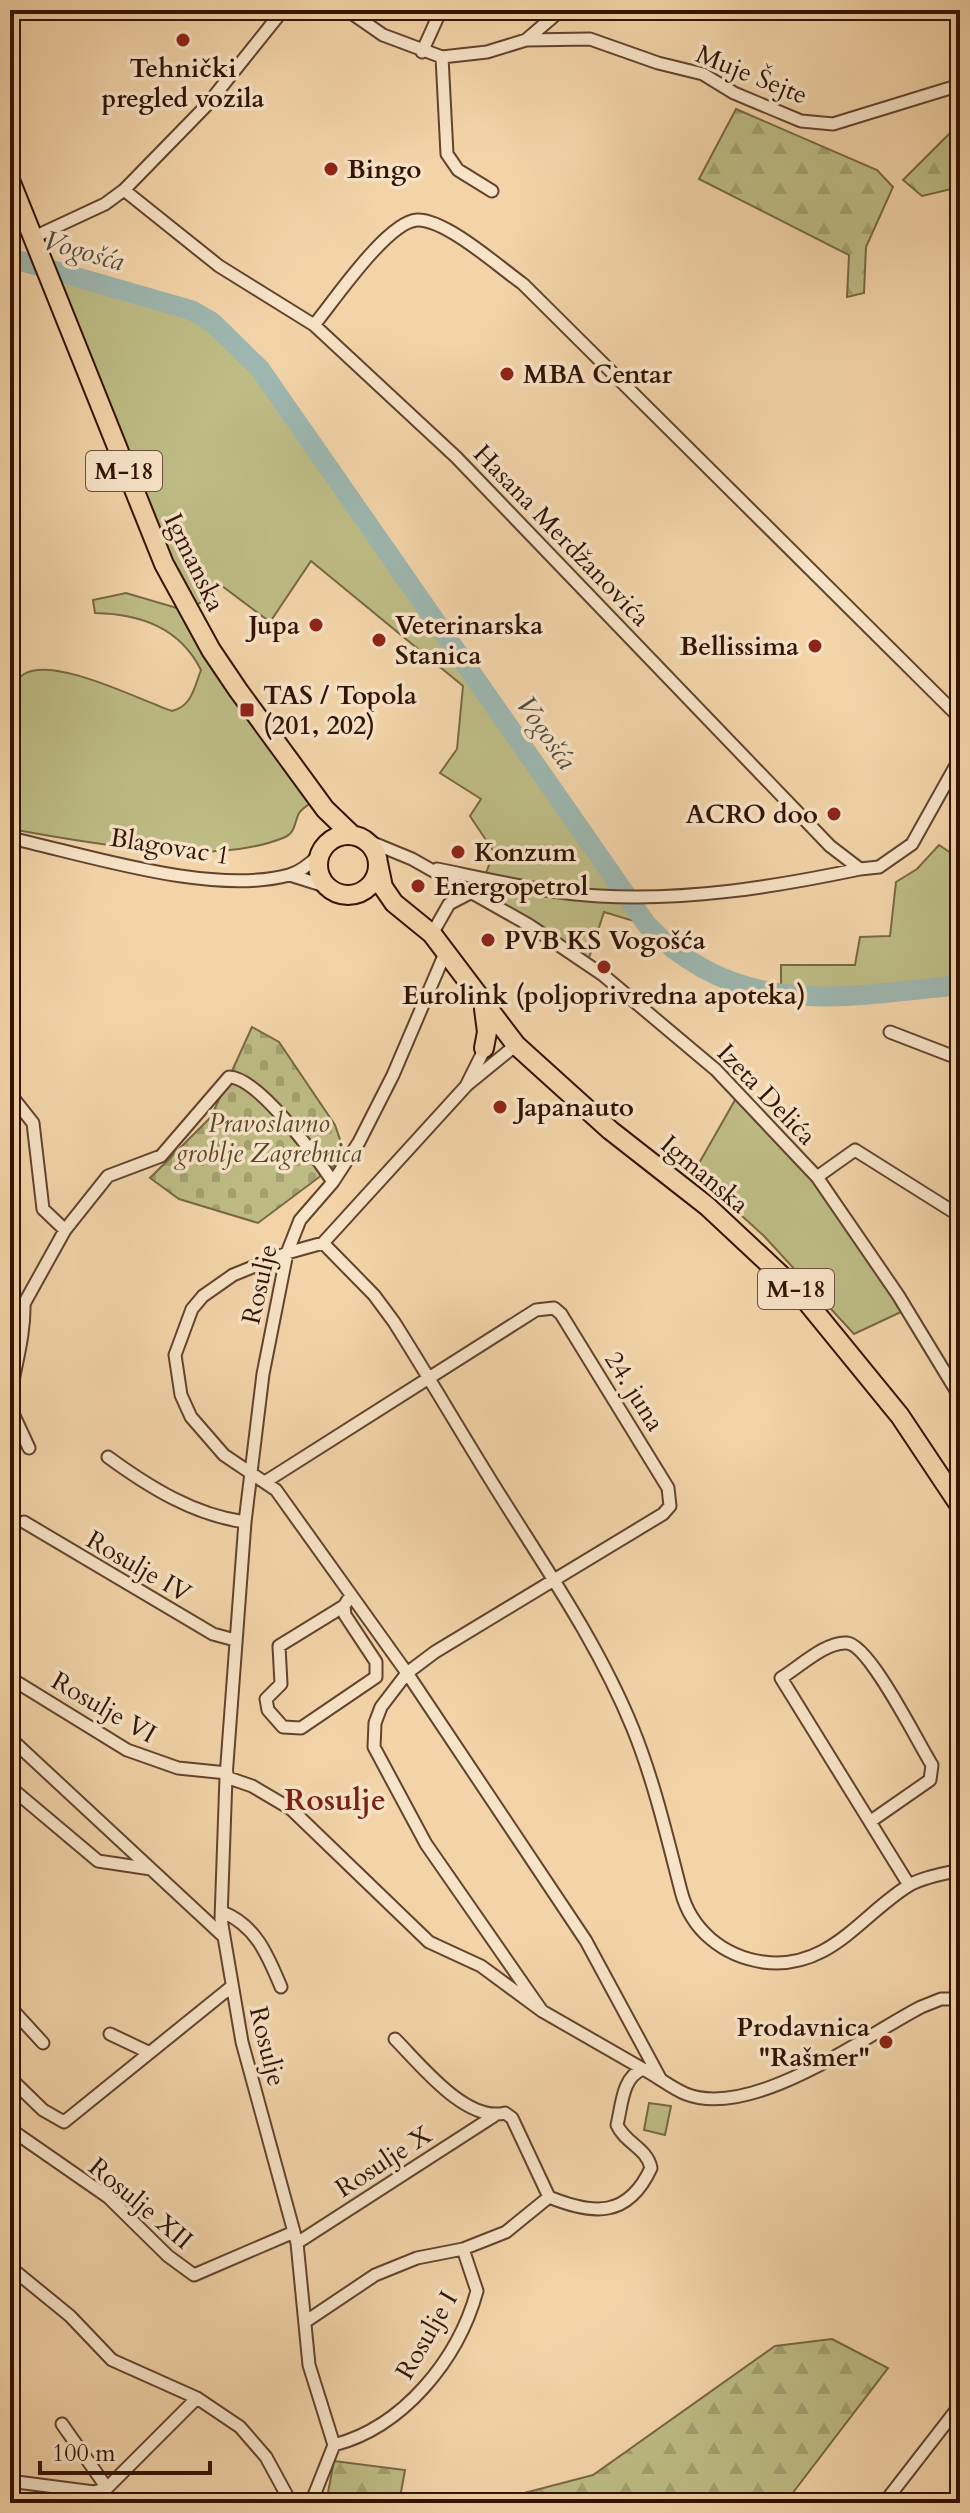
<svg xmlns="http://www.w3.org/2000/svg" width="970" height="2513" viewBox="0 0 970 2513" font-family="Cardo,serif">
  <defs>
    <pattern id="forest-firs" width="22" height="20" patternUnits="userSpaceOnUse" patternTransform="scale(2)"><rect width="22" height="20" fill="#bebc85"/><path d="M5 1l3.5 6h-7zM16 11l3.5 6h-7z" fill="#a4a171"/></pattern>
    <pattern id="cemetery-stones" width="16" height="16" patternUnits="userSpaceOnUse" patternTransform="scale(2)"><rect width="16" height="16" fill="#bebc85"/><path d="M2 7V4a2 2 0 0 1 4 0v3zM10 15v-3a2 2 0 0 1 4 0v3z" fill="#a4a171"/></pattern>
  </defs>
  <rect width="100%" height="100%" fill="#f3d4a9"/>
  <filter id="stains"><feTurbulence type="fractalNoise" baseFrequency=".0025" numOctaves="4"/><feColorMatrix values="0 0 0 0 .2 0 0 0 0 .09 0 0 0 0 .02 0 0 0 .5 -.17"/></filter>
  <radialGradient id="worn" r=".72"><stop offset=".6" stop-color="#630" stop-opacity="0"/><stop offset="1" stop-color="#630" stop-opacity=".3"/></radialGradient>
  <path fill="#bebc85" stroke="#786844" stroke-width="2" d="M45,268L191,310L212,322L260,369L647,925L604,912L587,964L433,871L484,878L494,852L470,816L481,799L440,773L457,749L463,686L311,561L270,622L222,586L189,611L318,798C313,802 303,807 299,813C294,823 296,833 283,838C208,868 88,842 10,829V686C14,683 19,677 24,674C55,656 139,700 172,711C192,706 194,688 201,670C180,628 141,614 95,613L93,600L126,593L187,611Z
    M939,845L960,859V985L823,999L781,994V965H855L860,937L890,936L896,882L917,869Z
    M739,1093L817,1177L903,1311L854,1334L764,1236L694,1172Z
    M649,2103L671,2106L665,2135L644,2130Z"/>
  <path fill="url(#forest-firs)" stroke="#786844" stroke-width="2" d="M736,109L877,170L893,187L866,247L864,293L847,297L849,255L699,179Z
    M960,123V187L922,196L903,180Z
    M832,2339L888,2368L785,2503H486L593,2475L775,2346Z
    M334,2461L405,2470L399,2503H326Z"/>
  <path fill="url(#cemetery-stones)" stroke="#786844" stroke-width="2" d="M252,1027L279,1042L335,1125L346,1157L258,1223L179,1199L150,1178L211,1117Z"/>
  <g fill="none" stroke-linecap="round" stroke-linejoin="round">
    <path stroke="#9db7b0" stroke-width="20" d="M10,258L191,310L212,322L260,369L647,925C739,1020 843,997 960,985"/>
    <defs>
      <path id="street" d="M347,10L383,35L442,57L487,52L526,40L561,10
        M526,40L590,39L658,63L703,74L734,93L801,121L833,124L960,85
        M422,52L441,10
        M442,57L447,154L458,170L492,191
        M124,190L219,266L314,325L456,457L830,846L860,869L879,867L912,844L960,758
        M32,238L105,204L124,190L207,105L283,10
        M314,325C334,301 387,222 417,220C446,219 499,267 523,284L960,718
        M10,838C88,855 212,896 289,875C300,872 311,863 319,855
        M361,838L412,859L529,925L603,975L716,1070L817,1177L898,1295L960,1397
        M437,869C491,880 545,893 599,896C687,901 774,887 860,869
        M290,875L328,887
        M432,934L449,904L470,893
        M890,1032L960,1059
        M516,1045L467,1085L323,1243L287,1253L233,1275L203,1296L192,1309L175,1355L181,1395L191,1417L224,1455L276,1490L407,1673L381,1707L375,1723L374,1747L426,1844L542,2011
        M467,1084L486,1046
        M10,1094L33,1123L43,1209L65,1230
        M960,1104V1109
        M817,1177L855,1150L960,1216
        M323,1243L374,1295L394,1322C432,1382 467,1443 505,1503C551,1576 600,1648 633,1729C654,1781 667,1837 681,1891C691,1930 723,1956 763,1962C829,1971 861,1915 908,1886C922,1877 944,1874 960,1870
        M10,1329L65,1230L108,1176L161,1156L229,1077C258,1077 317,1158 333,1182
        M10,1397C15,1366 25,1335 24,1303
        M10,1407L29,1448
        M108,1457C149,1487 194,1515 245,1522
        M265,1482L536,1310L554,1308L561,1314L668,1488L670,1506L663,1514L435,1652L407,1673L586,1941L660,2078
        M24,1522L213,1634L235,1640
        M344,1606L345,1615L376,1662V1677L301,1728L283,1727L268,1710L266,1699L281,1684L279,1646L344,1606L351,1595
        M10,1678L127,1750L178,1768L227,1773
        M10,1738L222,1935
        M226,1777L252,1786L291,1809L429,1942L481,1966L542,2011L643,2069
        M10,1787L98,1861L151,1869
        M871,1821L930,1780L932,1765C918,1743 870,1645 847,1643C826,1641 798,1668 781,1678L909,1885
        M222,1912C256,1925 268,1956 281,1987
        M10,2007L43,2043
        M110,2034L148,2052
        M395,2039C420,2064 466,2123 505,2113L512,2118L549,2197
        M10,2078L43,2110L64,2122L231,1987
        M10,2129L108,2197L168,2256L194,2275L294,2232
        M297,2243L494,2116
        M10,2267L70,2316L112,2360L197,2398L240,2427L266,2457L291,2503
        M305,2322L375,2275L417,2258L463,2249L506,2232L549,2197C593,2215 628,2218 651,2168C647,2148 625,2143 617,2125C622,2105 622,2077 643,2069C657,2076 671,2088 686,2094C752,2120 865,2036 921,2007L941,1999H960
        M62,2424L107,2488
        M334,2445C403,2427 458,2360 477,2291L463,2249
        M17,2482L94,2492L107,2488L197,2398
        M311,2503L334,2445L309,2365L297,2243L242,2042L221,1919L226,1777L245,1522L263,1374L287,1253L300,1220L333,1182L359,1142L393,1075L446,951
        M884,2503L960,2405"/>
      <path id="primary" d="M10,180L164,564L211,650L238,690L325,809L352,835
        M318 865a30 30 0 1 1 60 0a30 30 0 1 1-60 0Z
        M378,863L383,887L394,903L432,934L516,1045L610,1130L707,1206L798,1291L900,1416L960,1506
        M484,1009L487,1032L484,1048"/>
    </defs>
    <use href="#street" stroke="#62432d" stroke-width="15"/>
    <use href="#primary" stroke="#321304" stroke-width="22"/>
    <use href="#street" stroke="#f7e3c7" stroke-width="11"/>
    <use href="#primary" stroke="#f3d4a9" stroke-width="18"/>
  </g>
  <g fill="#8f2418" stroke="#f7e3c7" stroke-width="3">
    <circle cx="183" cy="40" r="8"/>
    <circle cx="331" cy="169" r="8"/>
    <circle cx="507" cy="374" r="8"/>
    <circle cx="316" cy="625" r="8"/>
    <circle cx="379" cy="640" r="8"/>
    <circle cx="815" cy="646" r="8"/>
    <rect x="239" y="702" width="16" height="16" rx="4"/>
    <circle cx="834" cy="814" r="8"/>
    <circle cx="458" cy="852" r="8"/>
    <circle cx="418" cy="886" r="8"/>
    <circle cx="488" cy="940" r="8"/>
    <circle cx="604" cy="967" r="8"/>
    <circle cx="500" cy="1107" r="8"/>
    <circle cx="886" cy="2042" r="8"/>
  </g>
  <g text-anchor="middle" stroke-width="7" stroke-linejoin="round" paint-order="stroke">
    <g fill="#f7e3c7" stroke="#6d513e" stroke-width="2">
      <rect x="86" y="451" width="76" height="40" rx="6"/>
      <rect x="758" y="1269" width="76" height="40" rx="6"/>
    </g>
    <g font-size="24" font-weight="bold" fill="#321304">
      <text x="124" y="479">M-18</text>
      <text x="796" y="1297">M-18</text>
    </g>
    <g font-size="26" font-weight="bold" fill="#321304" stroke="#f7e3c7" text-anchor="start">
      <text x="183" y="77" text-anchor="middle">Tehnički<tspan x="183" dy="30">pregled vozila</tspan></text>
      <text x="347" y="178">Bingo</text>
      <text x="523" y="383">MBA Centar</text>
      <text x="300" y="634" text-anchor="end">Jupa</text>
      <text x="395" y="634">Veterinarska<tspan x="395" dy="30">Stanica</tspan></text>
      <text x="799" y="655" text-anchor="end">Bellissima</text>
      <text x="263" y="704">TAS / Topola<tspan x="263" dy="30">(201, 202)</tspan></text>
      <text x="818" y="823" text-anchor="end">ACRO doo</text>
      <text x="474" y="861">Konzum</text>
      <text x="434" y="895">Energopetrol</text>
      <text x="504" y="949">PVB KS Vogošća</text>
      <text x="604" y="1004" text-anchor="middle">Eurolink (poljoprivredna apoteka)</text>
      <text x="516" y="1116">Japanauto</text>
      <text x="870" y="2036" text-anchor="end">Prodavnica<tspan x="870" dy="30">"Rašmer"</tspan></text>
    </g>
    <g font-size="26" fill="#321304" stroke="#f7e3c7">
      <text transform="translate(752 74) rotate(22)" y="9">Muje Šejte</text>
      <text transform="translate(562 535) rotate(46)" y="9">Hasana Merdžanovića</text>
      <text transform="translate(195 562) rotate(64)" y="9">Igmanska</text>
      <text transform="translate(170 846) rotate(9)" y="9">Blagovac 1</text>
      <text transform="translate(767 1094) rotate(46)" y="9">Izeta Delića</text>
      <text transform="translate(705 1174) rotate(40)" y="9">Igmanska</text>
      <text transform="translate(259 1284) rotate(-77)" y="9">Rosulje</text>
      <text transform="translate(635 1391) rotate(58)" y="9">24. juna</text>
      <text transform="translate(139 1566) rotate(30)" y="9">Rosulje IV</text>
      <text transform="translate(104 1707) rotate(30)" y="9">Rosulje VI</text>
      <text transform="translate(268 2046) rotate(76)" y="9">Rosulje</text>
      <text transform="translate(383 2161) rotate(-33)" y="9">Rosulje X</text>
      <text transform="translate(141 2203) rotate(40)" y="9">Rosulje XII</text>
      <text transform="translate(426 2335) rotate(-60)" y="9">Rosulje I</text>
    </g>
    <g font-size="26" font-style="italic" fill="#5c462b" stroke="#f7e3c7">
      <text x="269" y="1132">Pravoslavno<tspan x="269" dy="30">groblje Zagrebnica</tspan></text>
    </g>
    <g font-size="28" font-style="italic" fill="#574c40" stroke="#f7e3c7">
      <text transform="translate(84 250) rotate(16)" y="10">Vogošća</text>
      <text transform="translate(547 732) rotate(55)" y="10">Vogošća</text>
    </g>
    <g font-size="30" font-weight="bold" fill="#7a1f14" stroke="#f7e3c7">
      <text x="335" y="1810">Rosulje</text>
    </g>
  </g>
  <rect width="970" height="2513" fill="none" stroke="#f3d4a9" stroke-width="40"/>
  <rect x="12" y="12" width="946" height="2489" fill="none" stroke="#321304" stroke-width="4"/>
  <rect x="20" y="20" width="930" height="2473" fill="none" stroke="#321304" stroke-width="2"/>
  <path d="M40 2461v12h170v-12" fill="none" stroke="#321304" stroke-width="4"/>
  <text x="52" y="2461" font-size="24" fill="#321304" stroke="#f7e3c7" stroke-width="6" paint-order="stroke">100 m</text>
  <rect width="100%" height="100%" filter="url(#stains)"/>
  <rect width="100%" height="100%" fill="url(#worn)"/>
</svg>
